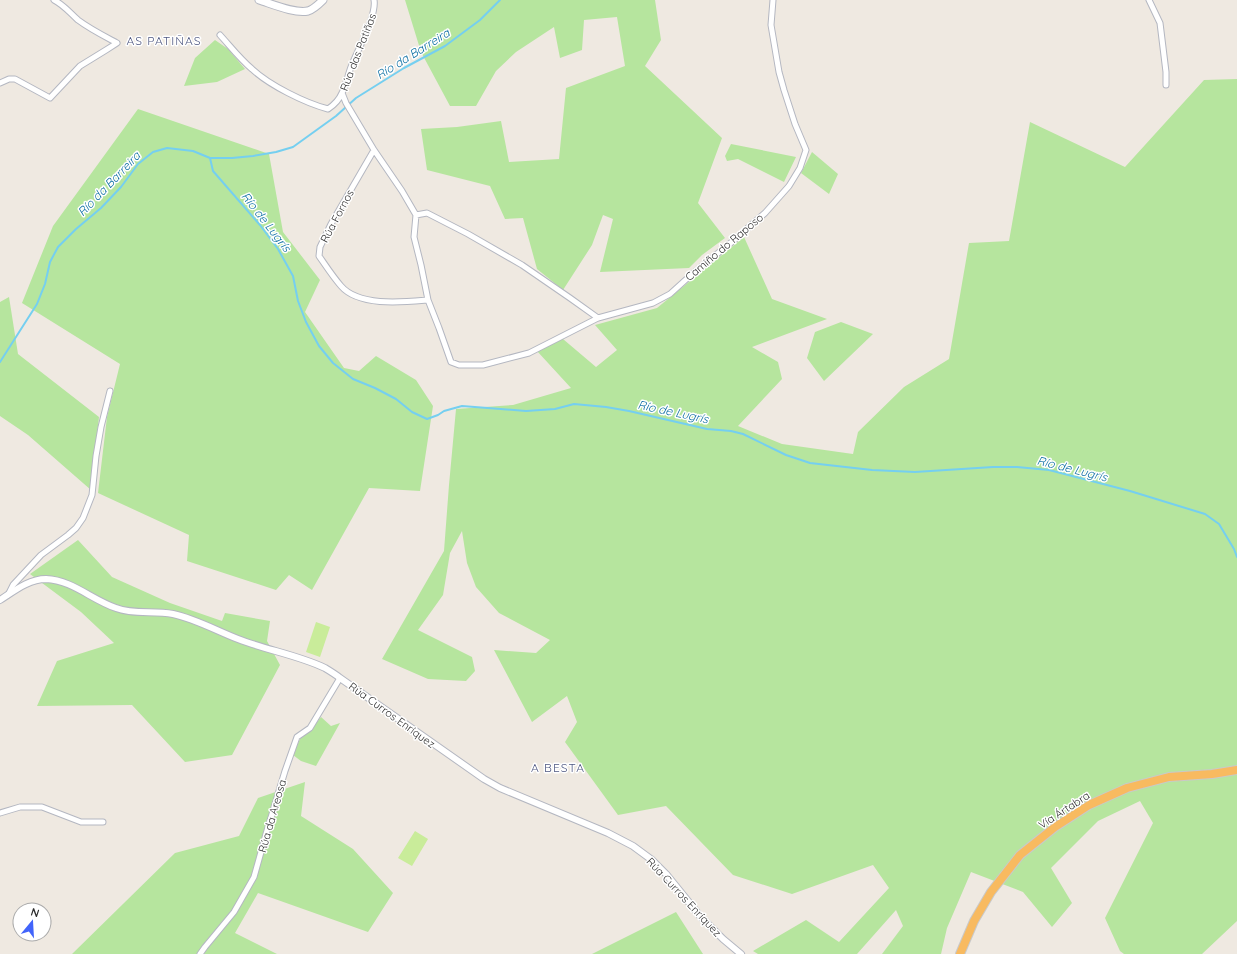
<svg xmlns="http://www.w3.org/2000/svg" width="1237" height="954" viewBox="0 0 1237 954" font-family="Quicksand,sans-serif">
  <rect width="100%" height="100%" fill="#efe9e1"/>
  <path fill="#b6e59e" d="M405,0H655L661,40L645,66L722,138L698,203L725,238L702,255L689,268L600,272L613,219L603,215L592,245L563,290L537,269L523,218L505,219L490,186L427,170L421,129L457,127L501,121L509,162L559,159L566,88L625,66L617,17L584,20L582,50L560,58L554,27L516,52L496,71L476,106H450L421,52Z
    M215,40L228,49L245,69L217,82L184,86L195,58Z
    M1237,79V921L1202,954H1124L1120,951L1105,918L1153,823L1140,801L1098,821L1051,868L1072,903L1052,927L1023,892L971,872L947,928L941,954H882L903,926L896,910L857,954H758L753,951L806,920L839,942L889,888L873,865L792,894L733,875L666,806L618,815L565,742L577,722L567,696L532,722L494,650L536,653L550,640L499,613L476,587L467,563L462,531L450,553L443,595L418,630L472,657L475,671L466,681L428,679L382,659L444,551L449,485L456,409L513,405L571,388L537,351L563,339L596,367L617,350L595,325L657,308L744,237L772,299L827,319L752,347L778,362L782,379L738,426L782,444L853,454L858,432L904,387L949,359L969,243L1009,241L1030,122L1125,167L1204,80Z
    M138,109L269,154L283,232L320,280L305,312L344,368L359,371L376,356L416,380L433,406L420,491L369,488L312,590L289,575L276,590L187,561L189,535L98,493L107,417L120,364L22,303L53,226Z
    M731,144L796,157L784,182L738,159L727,161L725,156Z
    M812,152L838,174L829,194L801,173Z
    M9,297L18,354L99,417L91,490L28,435L0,416V302Z
    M841,322L873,334L824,381L807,358L815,332Z
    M78,540L112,577L170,603L222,621L225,613L270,621L267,641L280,665L232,755L185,762L132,705L37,706L57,661L114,643L81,612L30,574Z
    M321,717L331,726L340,723L316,766L301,761L293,755L300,739L311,730Z
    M305,782L301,816L353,849L393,893L368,932L258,893L235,933L277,954H72L175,853L239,836L258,798Z
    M676,912L703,954H592Z"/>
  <path fill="#c9ec9a" d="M316,622L330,627L320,657L306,652Z
    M415,831L428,839L412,866L398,858Z"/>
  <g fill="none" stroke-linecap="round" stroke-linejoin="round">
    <path stroke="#75cff0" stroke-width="2" d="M210,158L213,171L260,225L278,249L293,276L298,301L306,322L319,346L333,363L353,379L375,388L396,399L412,412L427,419L438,415L444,411L462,406L526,411L555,409L574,404L606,407L629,411L707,429L731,431L743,434L786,455L810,463L872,470L915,472L993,467H1017L1049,470L1130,491L1205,514L1219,524L1234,549L1237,557
      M0,362L37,304L45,284L50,262L58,247L76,229L101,208L121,187L138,164L153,152L167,148L193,151L210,158H232L253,156L276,152L293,147L336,116L356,98L404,68L445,46L480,20L500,0"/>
    <defs>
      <path id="minor" d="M1149,0L1160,23L1166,72V85
        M220,35C230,46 240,59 252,69C269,85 305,103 328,109C334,105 339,100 342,93C346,85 348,75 351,67C357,51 377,15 374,0
        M0,83L9,79H15L50,98L80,66L106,50L117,43C104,36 90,29 78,20C70,13 64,5 54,0
        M342,93L346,103L374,150L402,191L416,215L414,237L421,265L428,300L439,328L451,362L459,365H483L529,353L598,318L653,303L670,294L691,275L733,241L765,213L789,186L800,168L806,150L795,124L784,90L779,72L771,25L773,0
        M374,150L331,224L320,247L319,256C326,266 333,277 341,286C359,307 404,302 428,300
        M416,215L427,213L468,234L522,265L570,298L598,318
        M8,595L13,585L41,555L68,535L76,528L83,518L92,495L96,456L101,427L110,391
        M0,813L20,807H42L81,822H103
        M200,954L205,947L234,912L254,877L266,834L285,771L297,737L310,728L340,678"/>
      <path id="tertiary" d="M0,600C14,591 29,579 46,579C72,580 92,600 116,608C134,615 154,610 173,614C196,619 217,631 238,639C266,650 298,655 325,668C330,671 335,674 340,678L484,779L500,788L608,833L633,846L652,860L666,874L700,916L723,939L741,954"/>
      <path id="secondary" d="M259,0C272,4 295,14 308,11C314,9 319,4 323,0"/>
      <path id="trunk" d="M960,954L974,921L991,892L1020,855L1055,827L1089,805L1127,788L1169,777L1212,774L1237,770"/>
    </defs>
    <use href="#minor" stroke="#b4b7c1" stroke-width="7"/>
    <use href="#tertiary" stroke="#b4b7c1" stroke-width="8"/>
    <use href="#secondary" stroke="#b4b7c1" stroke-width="9"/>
    <use href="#trunk" stroke="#c9c9c9" stroke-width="10"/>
    <use href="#minor" stroke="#fff" stroke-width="5"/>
    <use href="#tertiary" stroke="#fff" stroke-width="6"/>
    <use href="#secondary" stroke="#fff" stroke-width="7"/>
    <use href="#trunk" stroke="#f8ba60" stroke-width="8"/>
  </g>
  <g text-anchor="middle" stroke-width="3" stroke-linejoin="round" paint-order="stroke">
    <g font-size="11" fill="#2e2e2e" stroke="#fff">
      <text transform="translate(358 52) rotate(-69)" y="4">Rúa das Patiñas</text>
      <text transform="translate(337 216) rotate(-62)" y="4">Rúa Fornos</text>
      <text transform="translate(724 247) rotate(-40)" y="4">Camiño do Raposo</text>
      <text transform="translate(392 715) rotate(36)" y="4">Rúa Curros Enríquez</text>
      <text transform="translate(1064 810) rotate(-33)" y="4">Vía Ártabra</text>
      <text transform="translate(272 816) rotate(-74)" y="4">Rúa da Areosa</text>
      <text transform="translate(684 897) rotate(47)" y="4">Rúa Curros Enríquez</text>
    </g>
    <g font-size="12" letter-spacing="1" fill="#4d5680" stroke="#fff">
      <text x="164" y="45">AS PATIÑAS</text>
      <text x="558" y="772">A BESTA</text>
    </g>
    <g font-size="12" font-style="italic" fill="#0d6fa3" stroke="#fff">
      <text transform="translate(413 54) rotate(-32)" y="4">Río da Barreira</text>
      <text transform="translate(109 184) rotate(-46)" y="4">Río da Barreira</text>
      <text transform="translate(266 222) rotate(52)" y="4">Río de Lugrís</text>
      <text transform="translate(673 412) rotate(12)" y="4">Río de Lugrís</text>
      <text transform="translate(1072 469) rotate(14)" y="4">Río de Lugrís</text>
    </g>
  </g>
  <g transform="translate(32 922) rotate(18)"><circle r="19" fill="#ffffff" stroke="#ababab"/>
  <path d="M0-3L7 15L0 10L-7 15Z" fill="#4264fb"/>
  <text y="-6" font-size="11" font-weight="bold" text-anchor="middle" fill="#2e2e2e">N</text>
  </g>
</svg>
